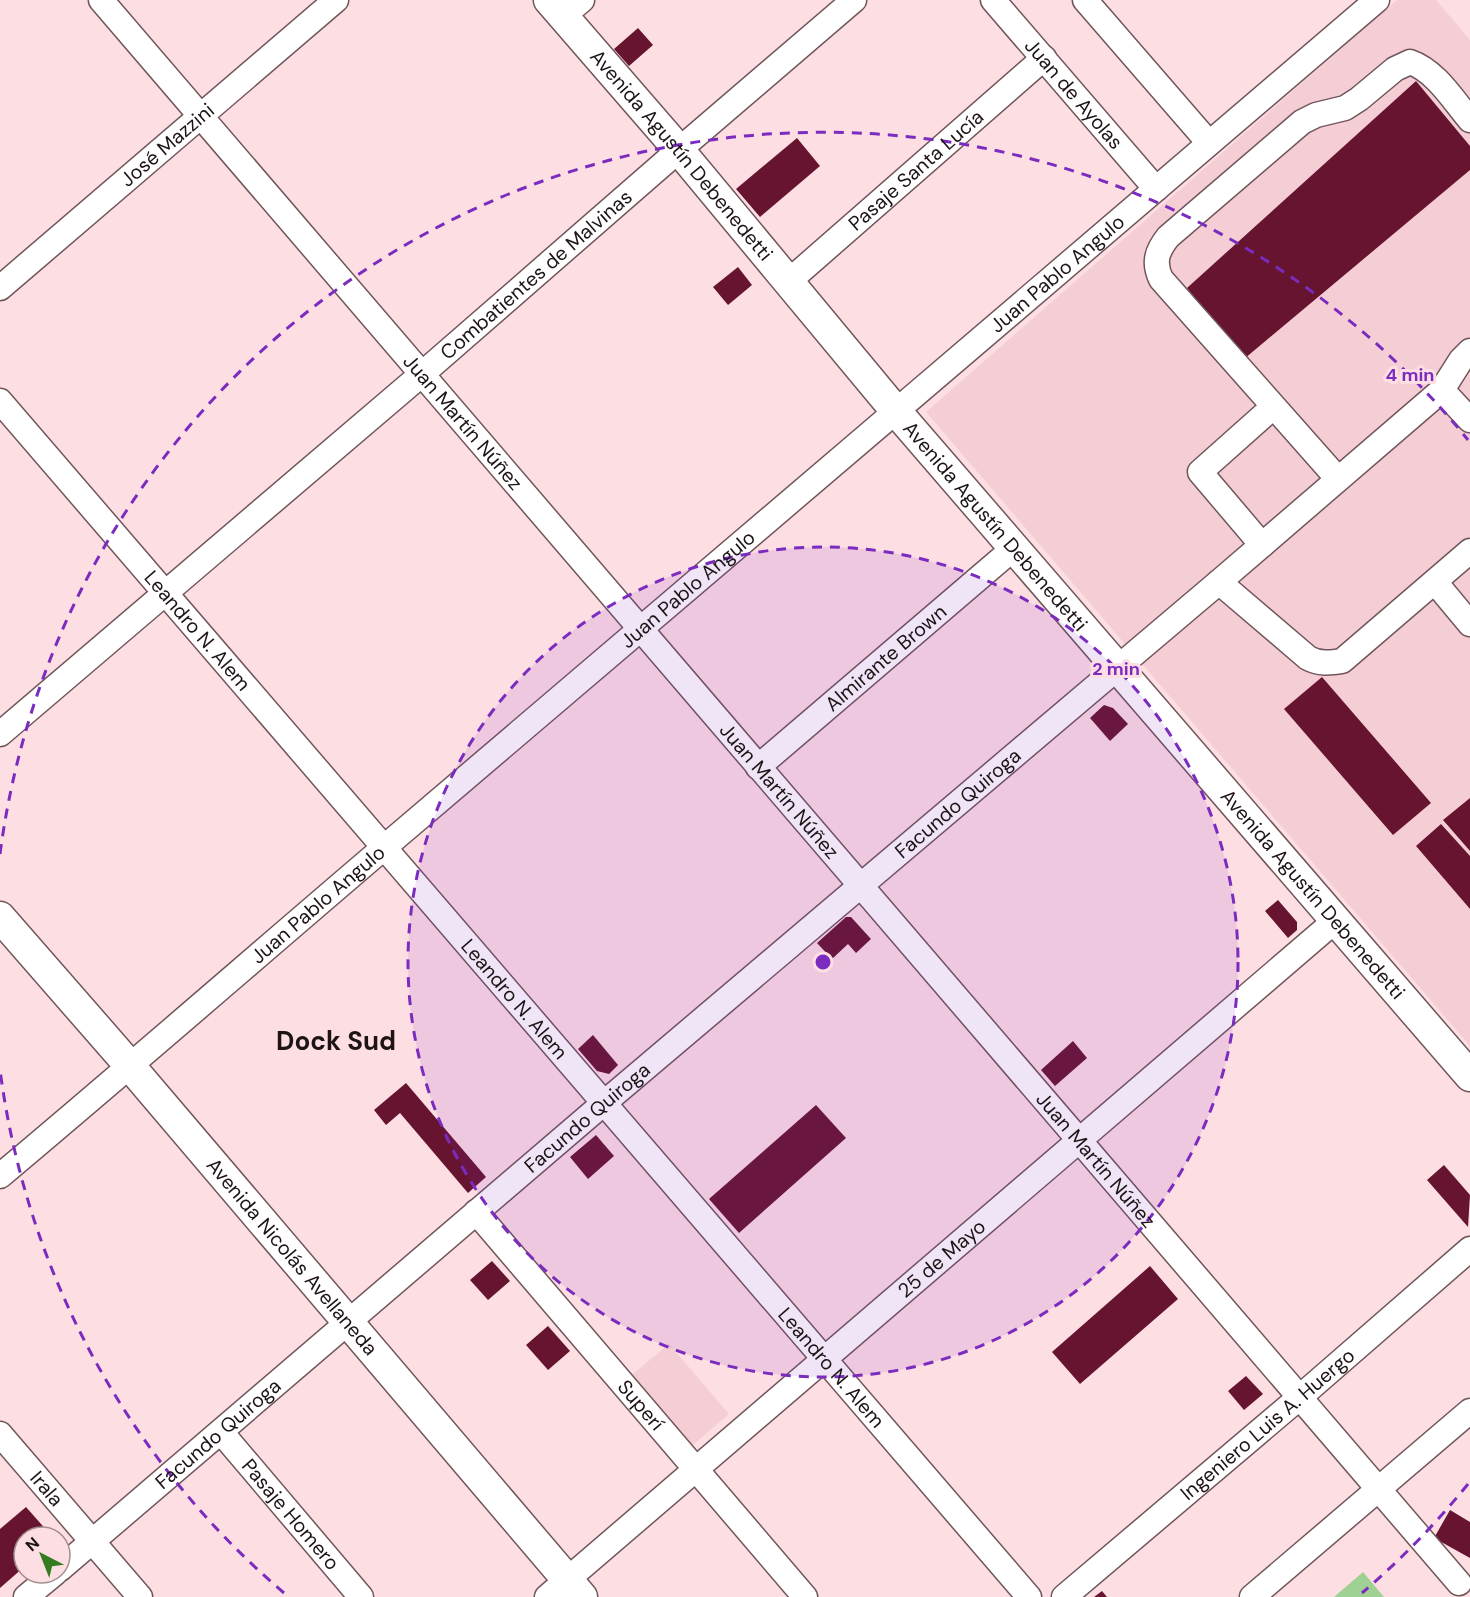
<svg xmlns="http://www.w3.org/2000/svg" width="1470" height="1597" viewBox="0 0 1470 1597" font-family="'DM Sans',sans-serif">
  <rect width="100%" height="100%" fill="#fddee3"/>
  <path fill="#f5ced5" d="M1397,0H1436L1470,40V1046L926,412Z
    M669,1344L729,1414L693,1445L683,1442L628,1378Z"/>
  <path fill="#a0d194" d="M1363,1572L1384,1597H1334Z"/>
  <path fill="#671430" d="M638,28L653,45L629,66L614,49Z
    M1416,81L1470,146V170L1244,359L1187,288Z
    M797,138L820,166L760,217L736,189Z
    M738,267L752,285L728,305L713,287Z
    M1322,677L1431,803L1393,835L1284,709Z
    M1104,705L1113,708L1128,724L1110,741L1090,718Z
    M1470,798V851L1443,820Z
    M1441,824L1470,856V909L1416,846Z
    M1278,900L1297,922V930L1288,938L1265,911Z
    M846,917H851L871,939L856,953L848,944L832,959L817,943Z
    M593,1035L618,1065L609,1074L597,1071L578,1049Z
    M1073,1041L1087,1058L1055,1086L1041,1070Z
    M406,1083L486,1177L468,1193L400,1113L386,1125L374,1110Z
    M816,1105L846,1138L739,1233L709,1199Z
    M596,1135L614,1156L588,1179L570,1157Z
    M1444,1165L1470,1195L1468,1227L1427,1180Z
    M492,1261L510,1281L488,1300L470,1280Z
    M1150,1266L1178,1299L1080,1384L1052,1352Z
    M548,1326L570,1351L548,1370L526,1345Z
    M1246,1376L1263,1394L1244,1410L1228,1391Z
    M26,1507L49,1533L48,1537H24V1567L0,1588V1529Z
    M1450,1510L1470,1522V1558L1434,1538Z
    M1102,1591L1107,1597H1094Z"/>
  <g fill="none" stroke-linecap="round" stroke-linejoin="round">
    <defs>
      <g id="minor">
        <path id="s1" d="M101,0L1459,1583"/>
        <path id="s2" d="M993,0L1156,189"/>
        <path d="M1085,0L1209,143"/>
        <path d="M563,16L582,0"/>
        <path id="s3" d="M788,282L1044,58"/>
        <path id="s4" d="M0,288L336,0"/>
        <path d="M1442,390L1461,360L1470,351"/>
        <path id="s5" d="M0,401L1029,1597"/>
        <path d="M1338,479L1161,279C1153,262 1157,251 1168,237L1302,122L1316,115L1345,108L1359,99L1395,69L1410,62C1436,71 1453,100 1470,120"/>
        <path d="M1262,545L1200,472L1264,415"/>
        <path d="M1219,582L1308,658C1319,664 1330,663 1342,661L1470,551"/>
        <path d="M1435,582L1470,624"/>
        <path id="s6" d="M0,734L422,374L679,150L854,0"/>
        <path id="s7" d="M758,767L1014,548"/>
        <path id="s8" d="M0,1176C130,1067 258,955 387,845C718,564 1047,282 1377,0"/>
        <path id="s9" d="M476,1212L805,1597"/>
        <path id="s10" d="M221,1432L361,1597"/>
        <path id="s11" d="M0,1434L140,1597"/>
        <path id="s12" d="M60,1569L604,1103L1219,582L1442,390L1470,420"/>
        <path d="M26,1597L55,1573"/>
        <path id="s13" d="M547,1597L1336,920"/>
        <path id="s14" d="M1064,1597L1300,1397L1470,1249"/>
        <path d="M1252,1597L1470,1411"/>
      </g>
      <g id="major">
        <path id="s15" d="M549,0L679,150L895,410L1470,1076"/>
        <path id="s16" d="M0,917L130,1066L582,1597"/>
      </g>
    </defs>
    <use href="#minor" stroke="#70565b" stroke-width="27"/>
    <use href="#major" stroke="#70565b" stroke-width="33"/>
    <use href="#minor" stroke="#fff" stroke-width="24"/>
    <use href="#major" stroke="#fff" stroke-width="30"/>
  </g>
  <circle cx="823" cy="962" r="415" fill="#7b2cbf" fill-opacity=".12"/>
  <g fill="none" stroke="#7b2cbf" stroke-width="3" stroke-dasharray="10 8">
    <circle cx="823" cy="962" r="415"/>
    <path d="M1468 1484A830 830 0 0 1 1362 1593M284 1593A830 830 0 0 1 0 1070M0 854A830 830 0 0 1 1468 440"/>
  </g>
  <g text-anchor="middle" stroke-width="6" stroke-linejoin="round" paint-order="stroke">
    <g font-size="20" fill="#1e1416" stroke="#fddee3">
      <text dy="7" stroke="none"><textPath href="#s2" startOffset="124">Juan de Ayolas</textPath></text>
      <text dy="7" stroke="none"><textPath href="#s4" startOffset="220">José Mazzini</textPath></text>
      <text dy="7" stroke="none"><textPath href="#s15" startOffset="204">Avenida Agustín Debenedetti</textPath></text>
      <text dy="7" stroke="none"><textPath href="#s3" startOffset="170">Pasaje Santa Lucía</textPath></text>
      <text dy="7" stroke="none"><textPath href="#s8" startOffset="1390">Juan Pablo Angulo</textPath></text>
      <text dy="7" stroke="none"><textPath href="#s6" startOffset="706">Combatientes de Malvinas</textPath></text>
      <text dy="7" stroke="none"><textPath href="#s1" startOffset="556">Juan Martín Núñez</textPath></text>
      <text dy="7" stroke="none"><textPath href="#s15" startOffset="690">Avenida Agustín Debenedetti</textPath></text>
      <text dy="7" stroke="none"><textPath href="#s8" startOffset="904">Juan Pablo Angulo</textPath></text>
      <text dy="7" stroke="none"><textPath href="#s5" startOffset="303">Leandro N. Alem</textPath></text>
      <text dy="7" stroke="none"><textPath href="#s7" startOffset="168">Almirante Brown</textPath></text>
      <text dy="7" stroke="none"><textPath href="#s1" startOffset="1042">Juan Martín Núñez</textPath></text>
      <text dy="7" stroke="none"><textPath href="#s12" startOffset="1180">Facundo Quiroga</textPath></text>
      <text dy="7" stroke="none"><textPath href="#s15" startOffset="1176">Avenida Agustín Debenedetti</textPath></text>
      <text dy="7" stroke="none"><textPath href="#s8" startOffset="418">Juan Pablo Angulo</textPath></text>
      <text dy="7" stroke="none"><textPath href="#s5" startOffset="789">Leandro N. Alem</textPath></text>
      <text dy="7" stroke="none"><textPath href="#s12" startOffset="694">Facundo Quiroga</textPath></text>
      <text dy="7" stroke="none"><textPath href="#s1" startOffset="1528">Juan Martín Núñez</textPath></text>
      <text dy="7" stroke="none"><textPath href="#s16" startOffset="448">Avenida Nicolás Avellaneda</textPath></text>
      <text dy="7" stroke="none"><textPath href="#s13" startOffset="520">25 de Mayo</textPath></text>
      <text dy="7" stroke="none"><textPath href="#s5" startOffset="1275">Leandro N. Alem</textPath></text>
      <text dy="7" stroke="none"><textPath href="#s9" startOffset="254">Superí</textPath></text>
      <text dy="7" stroke="none"><textPath href="#s14" startOffset="267">Ingeniero Luis A. Huergo</textPath></text>
      <text dy="7" stroke="none"><textPath href="#s12" startOffset="208">Facundo Quiroga</textPath></text>
      <text dy="7" stroke="none"><textPath href="#s11" startOffset="72">Irala</textPath></text>
      <text dy="7" stroke="none"><textPath href="#s10" startOffset="108">Pasaje Homero</textPath></text>
    </g>
    <g font-size="26" font-weight="bold" fill="#1e1416" stroke="#fddee3">
      <text x="336" y="1050">Dock Sud</text>
    </g>
  </g>
  <circle cx="823" cy="962" r="9" fill="#7b2cbf" stroke="#fddee3" stroke-width="3"/>
  <g font-size="18" text-anchor="middle" font-weight="bold" fill="#7b2cbf" stroke="#fddee3" stroke-width="6" stroke-linejoin="round" paint-order="stroke">
    <text x="1410" y="381">4 min</text>
    <text x="1116" y="675">2 min</text>
  </g>
  <g transform="translate(42 1555) rotate(318)"><circle r="28" fill="#fddee3" stroke="#a48d91" stroke-width="1.5"/>
  <path d="M0-4.5L10 22L0 15L-10 22Z" fill="#357c21"/>
  <text y="-9" font-size="16" font-weight="bold" text-anchor="middle" fill="#1e1416">N</text>
  </g>
</svg>
